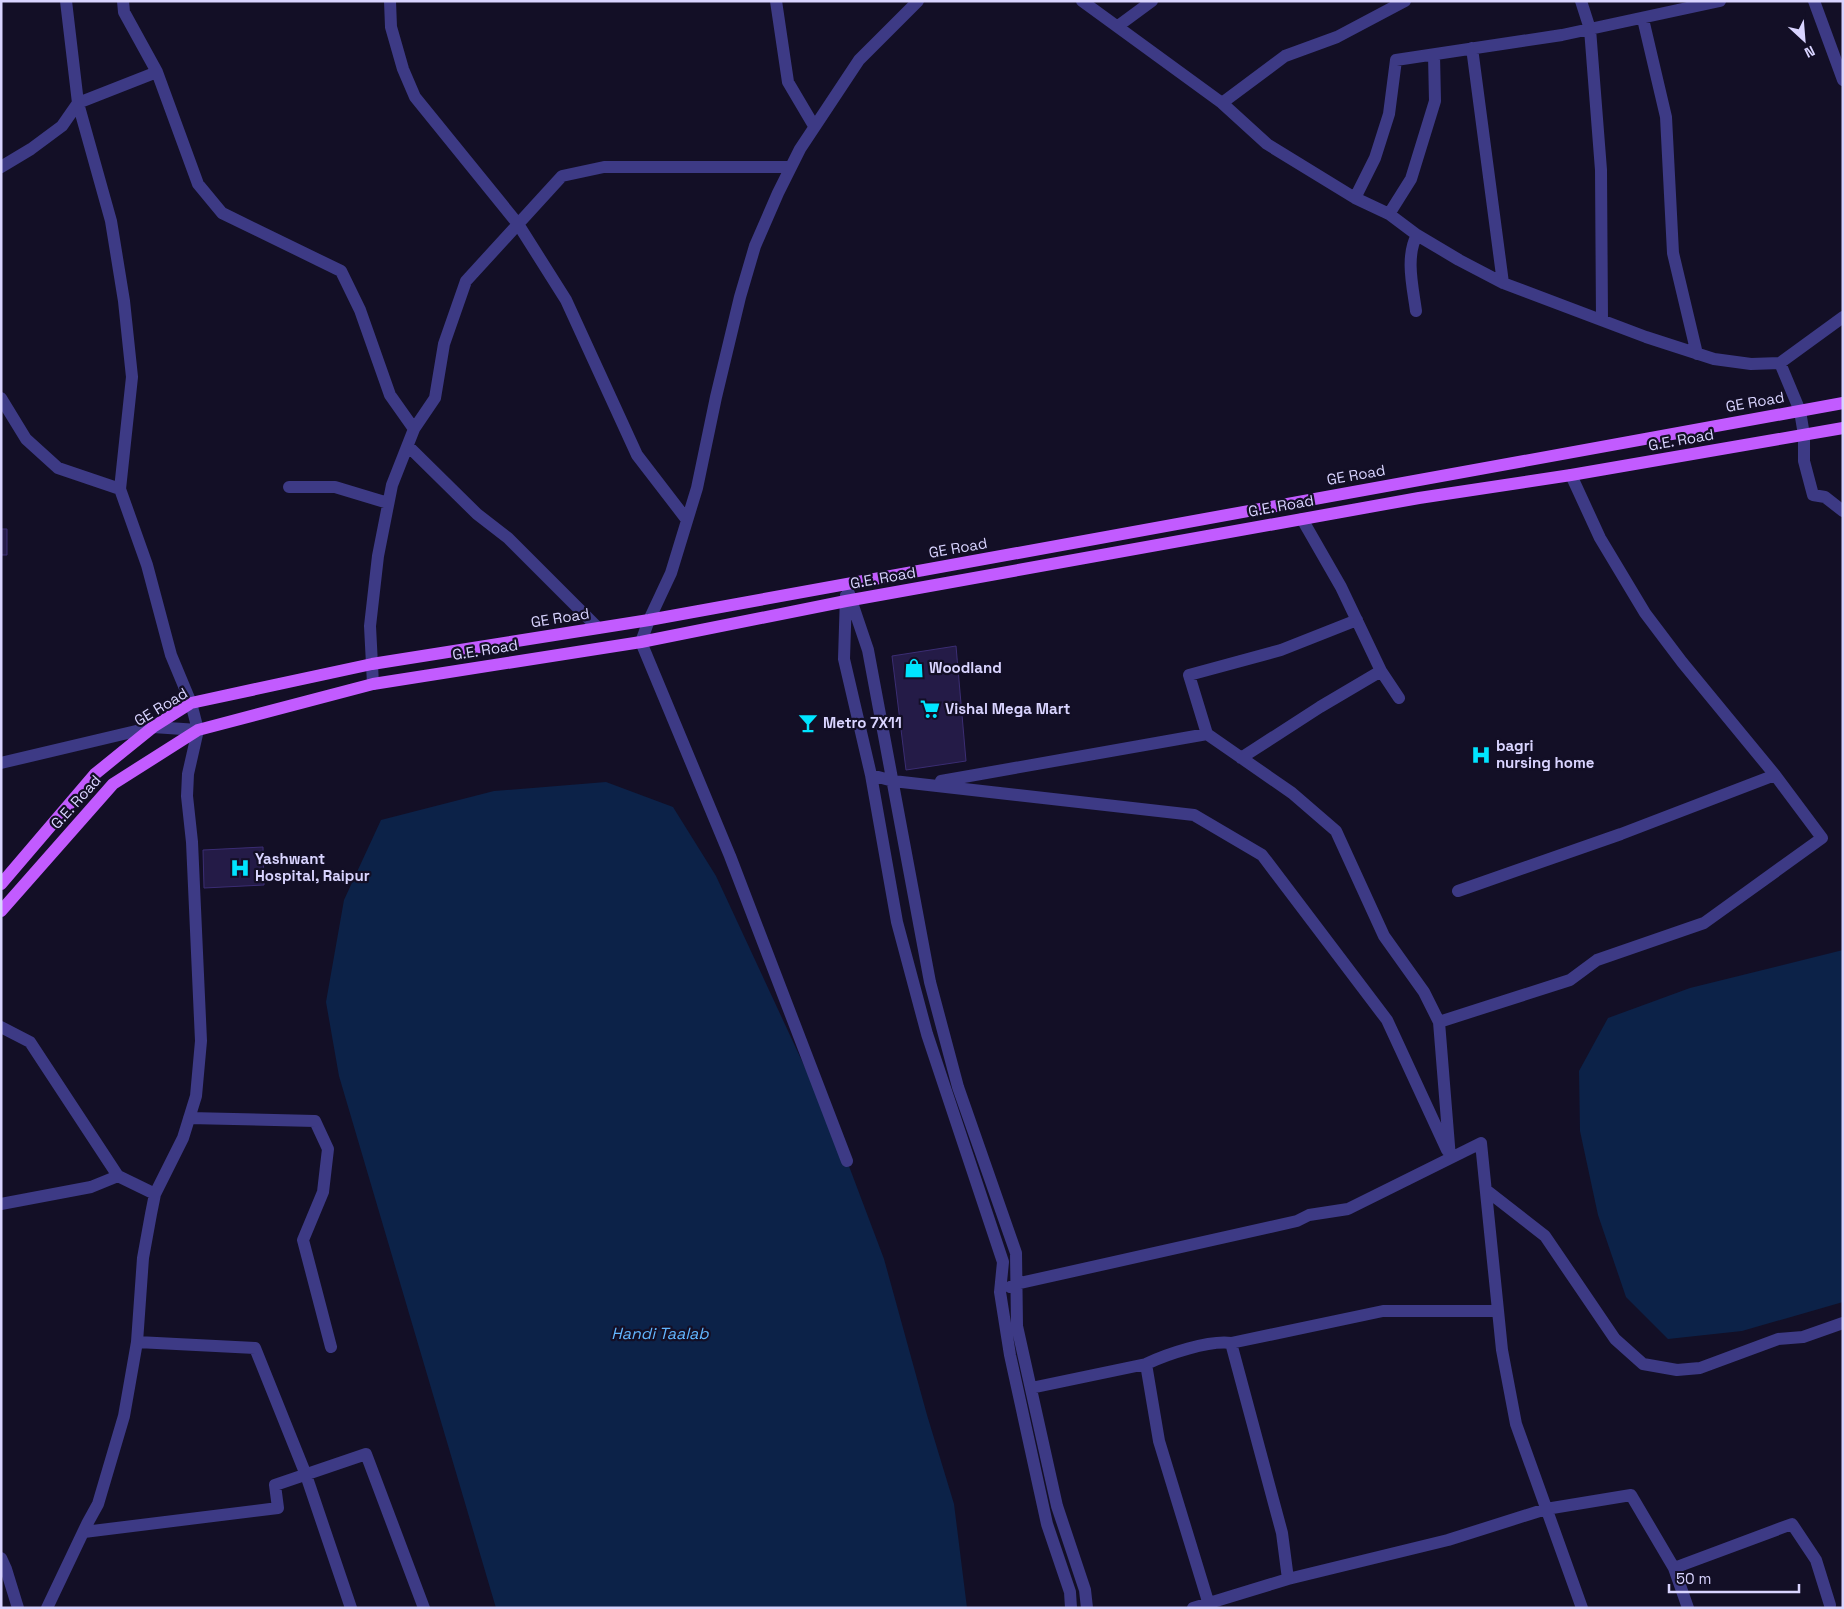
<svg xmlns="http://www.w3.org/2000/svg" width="1844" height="1609" viewBox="0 0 1844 1609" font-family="'Space Grotesk',sans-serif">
  <rect width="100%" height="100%" fill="#130f26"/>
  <path fill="#0c2248" d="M606,782L673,807L716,876L841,1145L884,1259L927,1415L954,1504L967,1608H496L339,1076L326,1002L344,900L381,820L494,791Z
    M1843,950V1302L1742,1331L1668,1339L1626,1297L1598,1215L1580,1131L1579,1071L1608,1018L1690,988Z"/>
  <path fill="#241b47" stroke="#3b2d73" d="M1,529H7V555H1Z
    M956,646L966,761L906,770L892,656Z
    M263,847L264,885L204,888L203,850Z"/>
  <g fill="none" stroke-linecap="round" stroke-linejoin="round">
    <path stroke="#3d3a85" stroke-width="12" d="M123,1L124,12L157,72
      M390,1L391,27L403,69L415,97L518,224L566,300L637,455L687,520
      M776,1L788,82L814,126
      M1082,1L1222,103L1285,56L1337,37L1405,1
      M1581,1L1590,29L1601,170L1602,320
      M1814,1L1843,80
      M1643,19L1666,117L1673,253L1697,354
      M1118,26L1152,1
      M1472,48L1503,283
      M1222,103L1267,144L1355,198L1389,214L1417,235L1459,260L1503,283L1646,337L1714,359L1751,364L1780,363L1843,317
      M1,167L31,149L62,126L78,103L157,72L198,184L222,213L341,271L360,310L390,395L414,429
      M1355,198L1375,158L1389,114L1396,60L1562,35L1720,1
      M1389,214L1411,179L1435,101L1434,55
      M1416,311C1413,288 1405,257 1417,235
      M1780,363L1800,411L1804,435V461L1813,495L1825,497L1843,511
      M1,398L26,439L58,468L120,489
      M408,446L477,514L508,538L598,628
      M289,487H335L388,503
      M1302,519L1341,587L1381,671L1399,698
      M846,585L868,650L930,982L958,1087L1016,1253L1017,1326L1057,1506L1085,1590L1087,1608
      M846,595L844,659L871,775L897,922L927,1034L1003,1262L1000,1292L1010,1355L1047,1524L1070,1592L1071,1608
      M373,684L370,626L378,556L392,485L414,429L435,398L444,344L466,281L562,176L604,167H791
      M1207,734L1189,675L1281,650L1357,620
      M1241,758L1320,707L1381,671
      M1,763L153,727L198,730
      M871,775L893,781L1194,815L1262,855L1387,1020L1447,1150
      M941,781L1207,734L1292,793L1336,831L1384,936L1424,992L1439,1022
      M1458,891L1621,834L1775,775
      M1,1027L30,1042L118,1176L155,1194
      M189,1118L315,1121L328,1149L323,1192L303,1240L331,1347
      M1450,1158L1439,1022L1570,980L1597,960L1704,923L1822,838L1775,775L1682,662L1645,613L1600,538L1571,475
      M847,1161L730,856L641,642L649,620L671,573L697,488L716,397L740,297L755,246L778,193L800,149L859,60L918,1
      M1486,1190L1545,1236L1615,1339L1643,1364L1677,1370L1700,1368L1778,1339L1803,1337L1843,1323
      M1,1204L91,1187L118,1176
      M1010,1287L1016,1284L1297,1221L1309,1215L1348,1209L1481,1143L1502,1350L1516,1424L1582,1608
      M137,1342L255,1348L306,1475L351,1608
      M1231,1343L1282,1533L1288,1579
      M1146,1364L1159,1441L1210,1608
      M1031,1388L1146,1364C1167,1354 1209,1340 1231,1343L1383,1311H1498
      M84,1532L278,1508L275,1485L366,1454L424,1608
      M1,1558L6,1569L18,1608
      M47,1608L87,1524L98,1504L124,1416L137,1342L143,1258L151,1214L155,1194L183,1138L196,1096L201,1041L192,842L187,796L188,774L198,730L191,703L171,655L147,565L120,489L132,377L124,301L111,221L78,103L66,1
      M1193,1608L1288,1579L1448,1540L1546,1509L1631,1495L1674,1568
      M1688,1608L1674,1568L1792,1524L1816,1560L1830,1605"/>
    <path stroke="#c25bff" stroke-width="12" d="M1,884L95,774L153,727L191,703L372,664L649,620L1843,403
      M1,911L113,784L198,730L373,684L641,642L846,601L1419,498L1571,475L1843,428"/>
  </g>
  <defs>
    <symbol id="shop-bare" viewBox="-9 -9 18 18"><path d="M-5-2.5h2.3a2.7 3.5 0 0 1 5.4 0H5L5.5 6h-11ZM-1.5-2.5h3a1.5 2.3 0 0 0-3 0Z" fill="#00e5ff" stroke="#130f26" stroke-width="2.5" paint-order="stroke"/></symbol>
    <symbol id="supermarket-bare" viewBox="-9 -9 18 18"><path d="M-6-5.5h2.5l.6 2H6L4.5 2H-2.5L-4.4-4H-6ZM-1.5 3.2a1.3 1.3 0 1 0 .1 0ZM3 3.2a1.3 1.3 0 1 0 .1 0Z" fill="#00e5ff" stroke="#130f26" stroke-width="2.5" paint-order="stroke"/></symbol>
    <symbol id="bar-bare" viewBox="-9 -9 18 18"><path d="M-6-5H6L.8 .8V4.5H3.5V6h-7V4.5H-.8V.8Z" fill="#00e5ff" stroke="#130f26" stroke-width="2.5" paint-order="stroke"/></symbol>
    <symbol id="hospital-bare" viewBox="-9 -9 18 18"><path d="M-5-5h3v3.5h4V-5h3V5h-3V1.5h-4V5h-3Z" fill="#00e5ff" stroke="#130f26" stroke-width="2.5" paint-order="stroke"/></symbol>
  </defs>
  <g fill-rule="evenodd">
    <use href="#shop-bare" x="900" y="654" width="28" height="28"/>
    <use href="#supermarket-bare" x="916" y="695" width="28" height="28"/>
    <use href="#bar-bare" x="794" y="709" width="28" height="28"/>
    <use href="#hospital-bare" x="1467" y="741" width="28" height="28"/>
    <use href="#hospital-bare" x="226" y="854" width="28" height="28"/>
  </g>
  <g text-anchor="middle" stroke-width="4.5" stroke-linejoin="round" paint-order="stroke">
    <g font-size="15" fill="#d9d4ff" stroke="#130f26">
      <text transform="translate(1755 402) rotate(-10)" y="5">GE Road</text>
      <text transform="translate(1681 440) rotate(-10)" y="5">G.E. Road</text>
      <text transform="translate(1356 475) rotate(-10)" y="5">GE Road</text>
      <text transform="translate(1281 506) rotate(-10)" y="5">G.E. Road</text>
      <text transform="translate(958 548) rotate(-10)" y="5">GE Road</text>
      <text transform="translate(883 578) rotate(-10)" y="5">G.E. Road</text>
      <text transform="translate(560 618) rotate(-9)" y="5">GE Road</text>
      <text transform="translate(485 650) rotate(-9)" y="5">G.E. Road</text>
      <text transform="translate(161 707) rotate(-31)" y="5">GE Road</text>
      <text transform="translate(76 802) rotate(-48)" y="5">G.E. Road</text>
    </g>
    <g font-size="15" font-weight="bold" fill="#d9d4ff" stroke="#130f26" text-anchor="start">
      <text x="929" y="673">Woodland</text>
      <text x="945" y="714">Vishal Mega Mart</text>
      <text x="823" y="728">Metro 7X11</text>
      <text x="1496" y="751">bagri<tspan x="1496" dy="17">nursing home</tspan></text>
      <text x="255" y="864">Yashwant<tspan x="255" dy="17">Hospital, Raipur</tspan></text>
    </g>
    <g font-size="16" font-style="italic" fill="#62b6ff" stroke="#130f26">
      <text x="660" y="1339">Handi Taalab</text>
    </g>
  </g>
  <rect width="1844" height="1609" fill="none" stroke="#d9d4ff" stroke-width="5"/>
  <g transform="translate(1804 40) rotate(154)" stroke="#130f26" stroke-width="4" paint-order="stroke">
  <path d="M0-4L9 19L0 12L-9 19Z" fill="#d9d4ff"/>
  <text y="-8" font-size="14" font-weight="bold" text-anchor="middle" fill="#d9d4ff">N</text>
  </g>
  <path d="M1669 1584v8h130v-8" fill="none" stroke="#d9d4ff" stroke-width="2.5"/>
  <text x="1676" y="1584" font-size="15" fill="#d9d4ff" stroke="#130f26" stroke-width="4" paint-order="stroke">50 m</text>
</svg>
